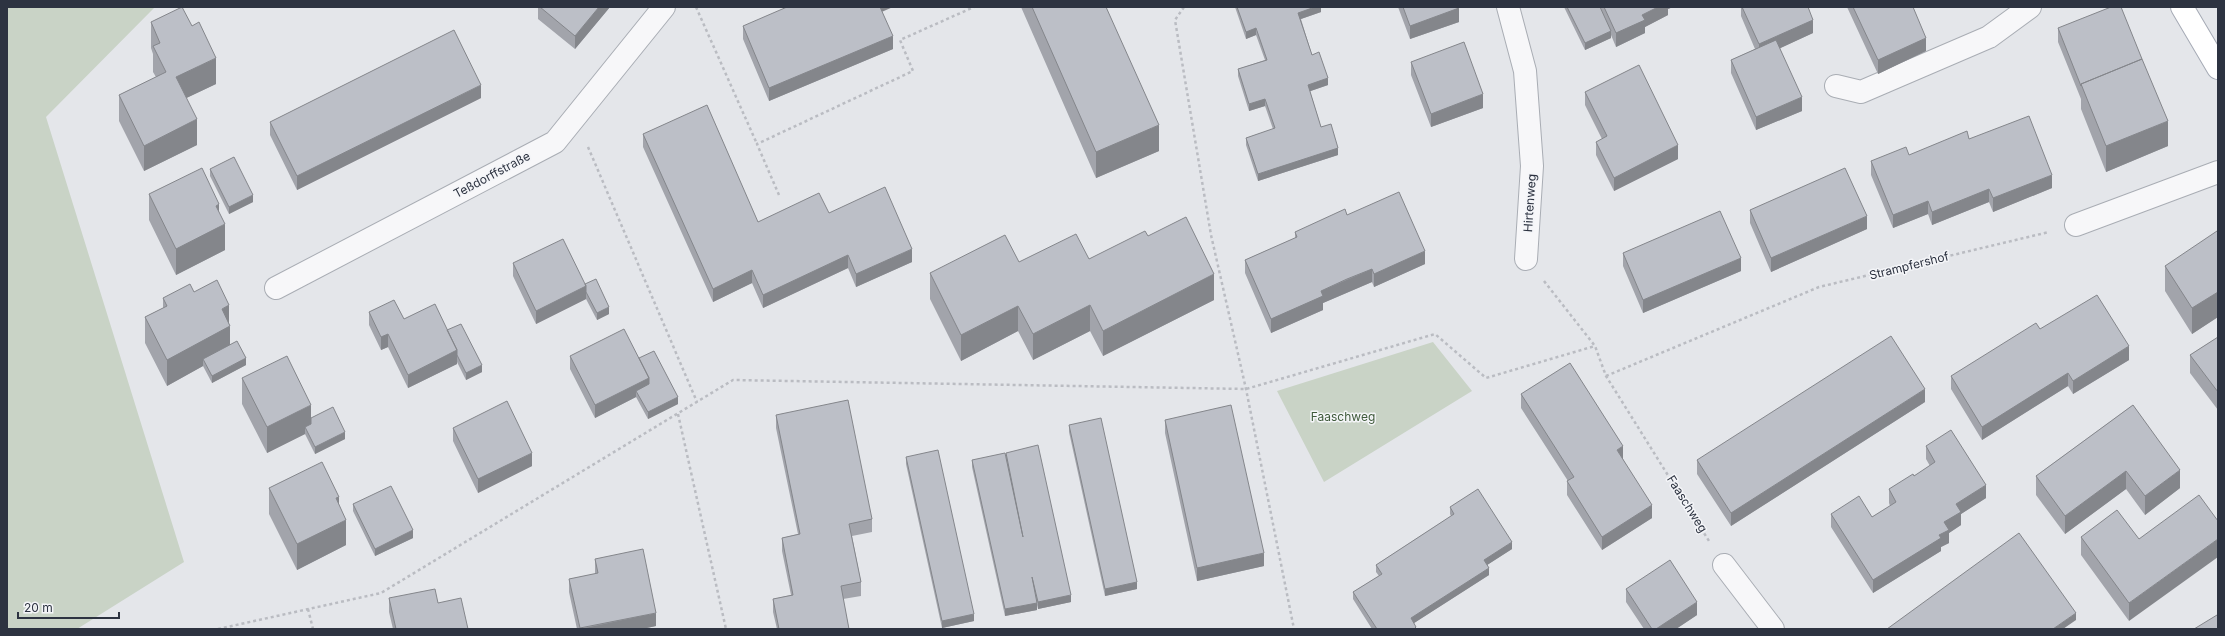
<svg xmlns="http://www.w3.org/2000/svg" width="2225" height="636" viewBox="0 0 2225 636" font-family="Inter,sans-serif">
  <rect width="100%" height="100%" fill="#e4e6ea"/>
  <path fill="#c9d3c6" d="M7,7H155L46,117L184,562L77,629H7Z
    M1433,342L1472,391L1324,482L1277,391Z"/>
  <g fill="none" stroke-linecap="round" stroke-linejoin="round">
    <defs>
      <path id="minor" d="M1508,7L1525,71L1532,166L1526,259
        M1836,86L1861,92L1989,37L2030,7
        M2076,225L2218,172
        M276,288L555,142L664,7
        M1724,565L1773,629"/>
      <path id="major" d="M2182,7L2218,68"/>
    </defs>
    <use href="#minor" stroke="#a9adb4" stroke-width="24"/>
    <use href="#major" stroke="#a5aab5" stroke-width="24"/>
    <path stroke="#babcc2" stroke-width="2.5" stroke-dasharray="3 3" stroke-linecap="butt" d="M696,7L757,144
      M1184,7L1175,20L1211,235L1246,389L1294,629
      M588,147L697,402
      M779,195L757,144L913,71L900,40L974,7
      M1544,281L1595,346L1606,376L1709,541
      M1606,376L1819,287L2049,232
      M678,414L726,629
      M308,609L313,629
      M218,629L381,593L733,380L1246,389L1435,334L1486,378L1595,346"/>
    <use href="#minor" stroke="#f7f7f9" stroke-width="22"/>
    <use href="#major" stroke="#fff" stroke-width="22"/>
  </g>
  <path fill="#a2a4ab" d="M538,7H610L575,49L538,19Z
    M1021,7H1106L1159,151L1096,178Z
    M1235,7H1321V12L1301,19L1312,55L1328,85L1310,91L1321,127L1338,155L1258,181L1246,145V138L1273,129L1265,106L1249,111L1238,76V69L1265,60L1256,35L1246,39Z
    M1398,7H1458L1459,22L1410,39Z
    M1564,7H1673L1668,9V15L1645,27V33L1616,47L1611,35V38L1585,50Z
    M1741,7H1808L1813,33L1780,48L1802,111L1756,130L1731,73V60L1755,49L1741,16Z
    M1847,7H1913L1926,51L1878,74Z
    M882,12L893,49L769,101L743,39V26Z
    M151,22L216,84L186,98L197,145L144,171L119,121V95L156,77L153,72V54L151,48Z
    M2058,28L2168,146L2106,172L2081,109V99L2058,42Z
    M1411,62L1483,108L1431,127L1411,75Z
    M1585,92L1678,159L1614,191L1596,155V142L1602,139L1585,105Z
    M481,98L297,190L270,135V122Z
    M643,134L758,222L829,213L912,262L856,287L848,268L763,308L752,283L713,302L643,147Z
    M1969,139L2052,188L1993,212L1989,202L1932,225L1928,214L1893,228L1871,175V161L1909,155Z
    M210,169L253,202L229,214L210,176Z
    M149,194L219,213L225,250L176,275L149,220Z
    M1750,210L1867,229L1771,272L1750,223Z
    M1347,215L1425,264L1374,287L1372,282L1323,303V310L1271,333L1245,273V260L1295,238V232Z
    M2218,233V317L2192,334L2165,291V266Z
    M1148,236L1214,300L1103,356L1090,331L1033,360L1018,331L961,361L930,299V273L1019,262L1089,259Z
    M1623,253L1741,271L1643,313L1623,266Z
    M513,263L585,284L609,314L597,320L586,299L536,324L513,276Z
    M194,292L229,324L230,345L246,365L212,383L203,366L167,386L145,343V317L163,308V298Z
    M369,312L404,319L447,330L482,372L466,380L457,362V364L408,388L388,347L381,350L369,325Z
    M2040,329L2129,360L2073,394L2068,386L1982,440L1951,389V376Z
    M2218,337V410L2190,373V355Z
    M570,356L639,358L678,404L648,419L636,397L595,418L570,369Z
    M242,378L311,418L345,439L315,454L305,434L267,453L242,404Z
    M1521,394L1623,459L1652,518L1602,550L1567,495V481H1568L1521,408Z
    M1925,402L1731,526L1697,474V460Z
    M2133,405L2180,488L2145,515L2126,489L2065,534L2036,495V476Z
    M776,415L872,519V532L852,536L861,582V596L843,599L849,629H777L773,612V599L791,595L782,551V538L798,534L776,428Z
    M1165,420L1264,566L1197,581L1165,433Z
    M1069,425L1137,589L1105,596L1069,432Z
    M453,428L532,466L478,493L453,441Z
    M1926,446L1986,498L1961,514V525L1949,533V543L1941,547V551L1873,593L1831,527V514L1872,517L1890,506L1889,503V489L1914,476L1930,466L1926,459Z
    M1006,453L1071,602L1038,609L1037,605V610L1005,616L972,467V460L1006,458Z
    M906,457L974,621L942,628L906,464Z
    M269,488L339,506L346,545L297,570L269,514Z
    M353,504L413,538L375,556L353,511Z
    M1450,507L1512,549L1487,565L1489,575L1414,623L1416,629H1372L1353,599V592L1379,576L1376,572V565L1451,516L1450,514Z
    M2081,537L2139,539L2129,621L2081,555Z
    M595,559L656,626L642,629H577L569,592V579L595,574Z
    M1626,589L1697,615L1676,629H1644L1626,602Z
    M389,598L438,603L468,629H393L389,612Z"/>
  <path fill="#84868b" d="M599,7H610L575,49V36Z
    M877,7H893L877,14Z
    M1315,7H1321V12L1298,20V13Z
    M1658,7H1673L1668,9V15L1645,27V33L1616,47V33L1642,15Z
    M1459,8V22L1410,39V26Z
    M1813,20V33L1759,58V44Z
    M1256,28V35L1246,39V32Z
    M1611,31V38L1585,50V43Z
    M893,36V49L769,101V88Z
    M1926,38V51L1878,74V60Z
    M216,58V84L176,103V77Z
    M1328,78V85L1308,92V85Z
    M481,85V98L297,190V176Z
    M1483,94V108L1431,127V114Z
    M1802,97V111L1756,130V117Z
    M1265,99V106L1249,111V104Z
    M197,119V145L144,171V146Z
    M2168,121V146L2106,172V146Z
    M1159,125V151L1096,178V152Z
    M1678,145V159L1614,191V178Z
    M1338,148V155L1258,181V174Z
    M2052,175V188L1993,212V198Z
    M1989,189V202L1932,225V212Z
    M253,195V202L229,214V207Z
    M1928,201V214L1893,228V215Z
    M219,204V227L225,224V250L176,275V249L216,206Z
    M1867,216V229L1771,272V258Z
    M912,249V262L856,287V274Z
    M1425,251V264L1374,287V274Z
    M848,255V268L763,308V295Z
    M1741,258V271L1643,313V300Z
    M1372,269V282L1323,303V310L1271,333V319L1321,291Z
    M752,270V283L713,302V289Z
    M1214,274V300L1103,356V331Z
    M586,286V299L536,324V311Z
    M2218,292V317L2192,334V308Z
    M229,305V327L230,326V352L203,359V366L167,386V360L222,309Z
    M1090,305V331L1033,360V334Z
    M1018,306V331L961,361V335Z
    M609,307V314L597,320V313Z
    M388,334V347L381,350V337Z
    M2129,346V360L2073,394V381Z
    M457,350V364L408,388V375Z
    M246,358V365L212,383V376Z
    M482,365V372L466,380V373Z
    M2068,373V386L1982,440V427Z
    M649,378V391H636V397L595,418V405Z
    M1925,389V402L1731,526V513Z
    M678,397V404L648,419V412Z
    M311,405V431L305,427V434L267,453V427Z
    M345,432V439L315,454V447Z
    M1623,446V460L1617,450Z
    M532,453V466L478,493V479Z
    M2180,470V488L2145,515V496Z
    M2126,471V489L2065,534V516Z
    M1986,485V498L1961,514V525L1949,533V543L1941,547V551L1873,593V580L1939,535L1944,522L1956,504Z
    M339,497V522L336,498Z
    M1652,505V518L1602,550V537Z
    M346,520V545L297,570V544Z
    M413,530V538L375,556V549Z
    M2218,539V557L2129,621V603Z
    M1512,542V549L1484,567V560Z
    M1264,553V566L1197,581V568Z
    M1489,568V575L1411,625V618Z
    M1137,582V589L1105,596V589Z
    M1071,595V602L1038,609V602Z
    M1697,602V615L1676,629H1656Z
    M1037,603V610L1005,616V609Z
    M656,613V626L642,629H580Z
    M2076,613V620L2063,629H2053Z
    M974,614V621L942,628V621Z"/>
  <path fill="#bcbfc7" stroke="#84868b" d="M182,7L192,26L199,22L216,58L176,77L197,119L144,146L119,95L166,72L153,46L160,43L151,22Z
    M540,7H599L575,36Z
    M787,7H880L893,36L769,88L743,26Z
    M1032,7H1106L1159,125L1096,152Z
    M1237,7H1315L1298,13L1312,55L1319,52L1328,78L1308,85L1321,127L1331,124L1338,148L1258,174L1246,138L1275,128L1265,99L1249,104L1238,69L1267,60L1256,28L1246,32Z
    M1403,7H1458L1459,8L1410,26Z
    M1567,7H1600L1611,31L1585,43Z
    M1604,7H1658L1642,15L1645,20L1616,33Z
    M1742,7H1808L1813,20L1759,44Z
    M1853,7H1913L1926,38L1878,60Z
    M2111,7H2121L2142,59L2081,84V86L2058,28Z
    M454,30L481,85L297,176L270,122Z
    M1776,40L1802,97L1756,117L1731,60Z
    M1464,42L1483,94L1431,114L1411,62Z
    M2142,59L2168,121L2106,146L2081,84Z
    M1639,65L1678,145L1614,178L1596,142L1607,136L1585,92Z
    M707,105L758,222L819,193L829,213L885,187L912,249L856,274L848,255L763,295L752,270L713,289L643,134Z
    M2029,116L2052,175L1993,198L1989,189L1932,212L1928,201L1893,215L1871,161L1906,147L1909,155L1967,131L1969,139Z
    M234,157L253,195L229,207L210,169Z
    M202,168L219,204L216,206L225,224L176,249L149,194Z
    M1845,168L1867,216L1771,258L1750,210Z
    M1399,192L1425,251L1374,274L1372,269L1347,279L1321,291L1323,296L1271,319L1245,260L1297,237L1295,232L1345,209L1347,215Z
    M1720,211L1741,258L1643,300L1623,253Z
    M1186,217L1214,274L1103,331L1090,305L1033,334L1018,306L961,335L930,273L1005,235L1019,262L1076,234L1089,259L1145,231L1148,236Z
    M2217,231L2218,233V292L2192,308L2165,266Z
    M563,239L586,286L536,311L513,263Z
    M596,279L609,307L597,313L586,292V286L585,284Z
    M217,280L229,305L222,309L230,326L167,360L145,317L167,306L163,298L190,284L194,292Z
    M2097,295L2129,346L2073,381L2068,373L1982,427L1951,376L2036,323L2040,329Z
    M394,300L404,319L435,304L457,350L408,375L388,334L381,337L369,312Z
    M461,324L482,365L466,373L457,355V350L447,330Z
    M624,329L649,378L595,405L570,356Z
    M1891,336L1925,389L1731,513L1697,460Z
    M2218,337V392L2190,355Z
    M237,341L246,358L212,376L203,359Z
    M654,351L678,397L648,412L636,391L649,384V378L639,358Z
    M287,356L311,405L267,427L242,378Z
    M1570,363L1623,446L1617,450L1652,505L1602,537L1567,481L1574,477L1521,394Z
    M848,400L872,519L849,524L861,582L841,586L849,629H779L773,599L793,595L782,538L800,534L776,415Z
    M507,401L532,453L478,479L453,428Z
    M1231,405L1264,553L1197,568L1165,420Z
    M2133,405L2180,470L2145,496L2126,471L2065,516L2036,476Z
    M333,407L345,432L315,447L305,427L311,424V418Z
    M1101,418L1137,582L1105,589L1069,425Z
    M1951,430L1986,485L1956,504L1961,512L1944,522L1949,530L1939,535L1941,538L1873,580L1831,514L1859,496L1872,517L1896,502L1889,489L1913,474L1914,476L1935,462L1926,446Z
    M1038,445L1071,595L1038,602L1032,577L1037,603L1005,609L972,460L1005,453L1023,537L1006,453Z
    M938,450L974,614L942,621L906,457Z
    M322,462L339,497L336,498L346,520L297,544L269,488Z
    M391,486L413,530L375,549L353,504Z
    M1478,489L1512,542L1484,560L1489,568L1411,618L1416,627L1414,629H1377L1353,592L1382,574L1376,565L1454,514L1450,507Z
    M2199,495L2218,521V539L2129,603L2081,537L2117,510L2139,539Z
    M2019,533L2076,613L2053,629H1887Z
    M643,549L656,613L580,628L569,579L598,573L595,559Z
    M1670,560L1697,602L1656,629H1652L1626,589Z
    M435,589L438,603L461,598L468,629H396L389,598Z
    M2217,615L2218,617V629H2194Z"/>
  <g text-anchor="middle" stroke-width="3" stroke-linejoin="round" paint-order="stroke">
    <g font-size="12" fill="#2d3341" stroke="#f4f5f8">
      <text transform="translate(492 175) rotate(-28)" y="4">Teßdorffstraße</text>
      <text transform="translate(1530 203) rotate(-86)" y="4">Hirtenweg</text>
      <text transform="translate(1909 266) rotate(-14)" y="4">Strampfershof</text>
      <text transform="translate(1687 504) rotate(58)" y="4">Faaschweg</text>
    </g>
    <g font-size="12" fill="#405b3c" stroke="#f4f5f8">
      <text x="1343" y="421">Faaschweg</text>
    </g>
  </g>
  <rect width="2225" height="636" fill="none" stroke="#2d3341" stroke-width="16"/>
  <path d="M18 612v6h101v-6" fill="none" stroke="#2d3341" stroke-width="2"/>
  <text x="24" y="612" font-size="12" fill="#2d3341" stroke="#f4f5f8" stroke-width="3" paint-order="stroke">20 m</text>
</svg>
